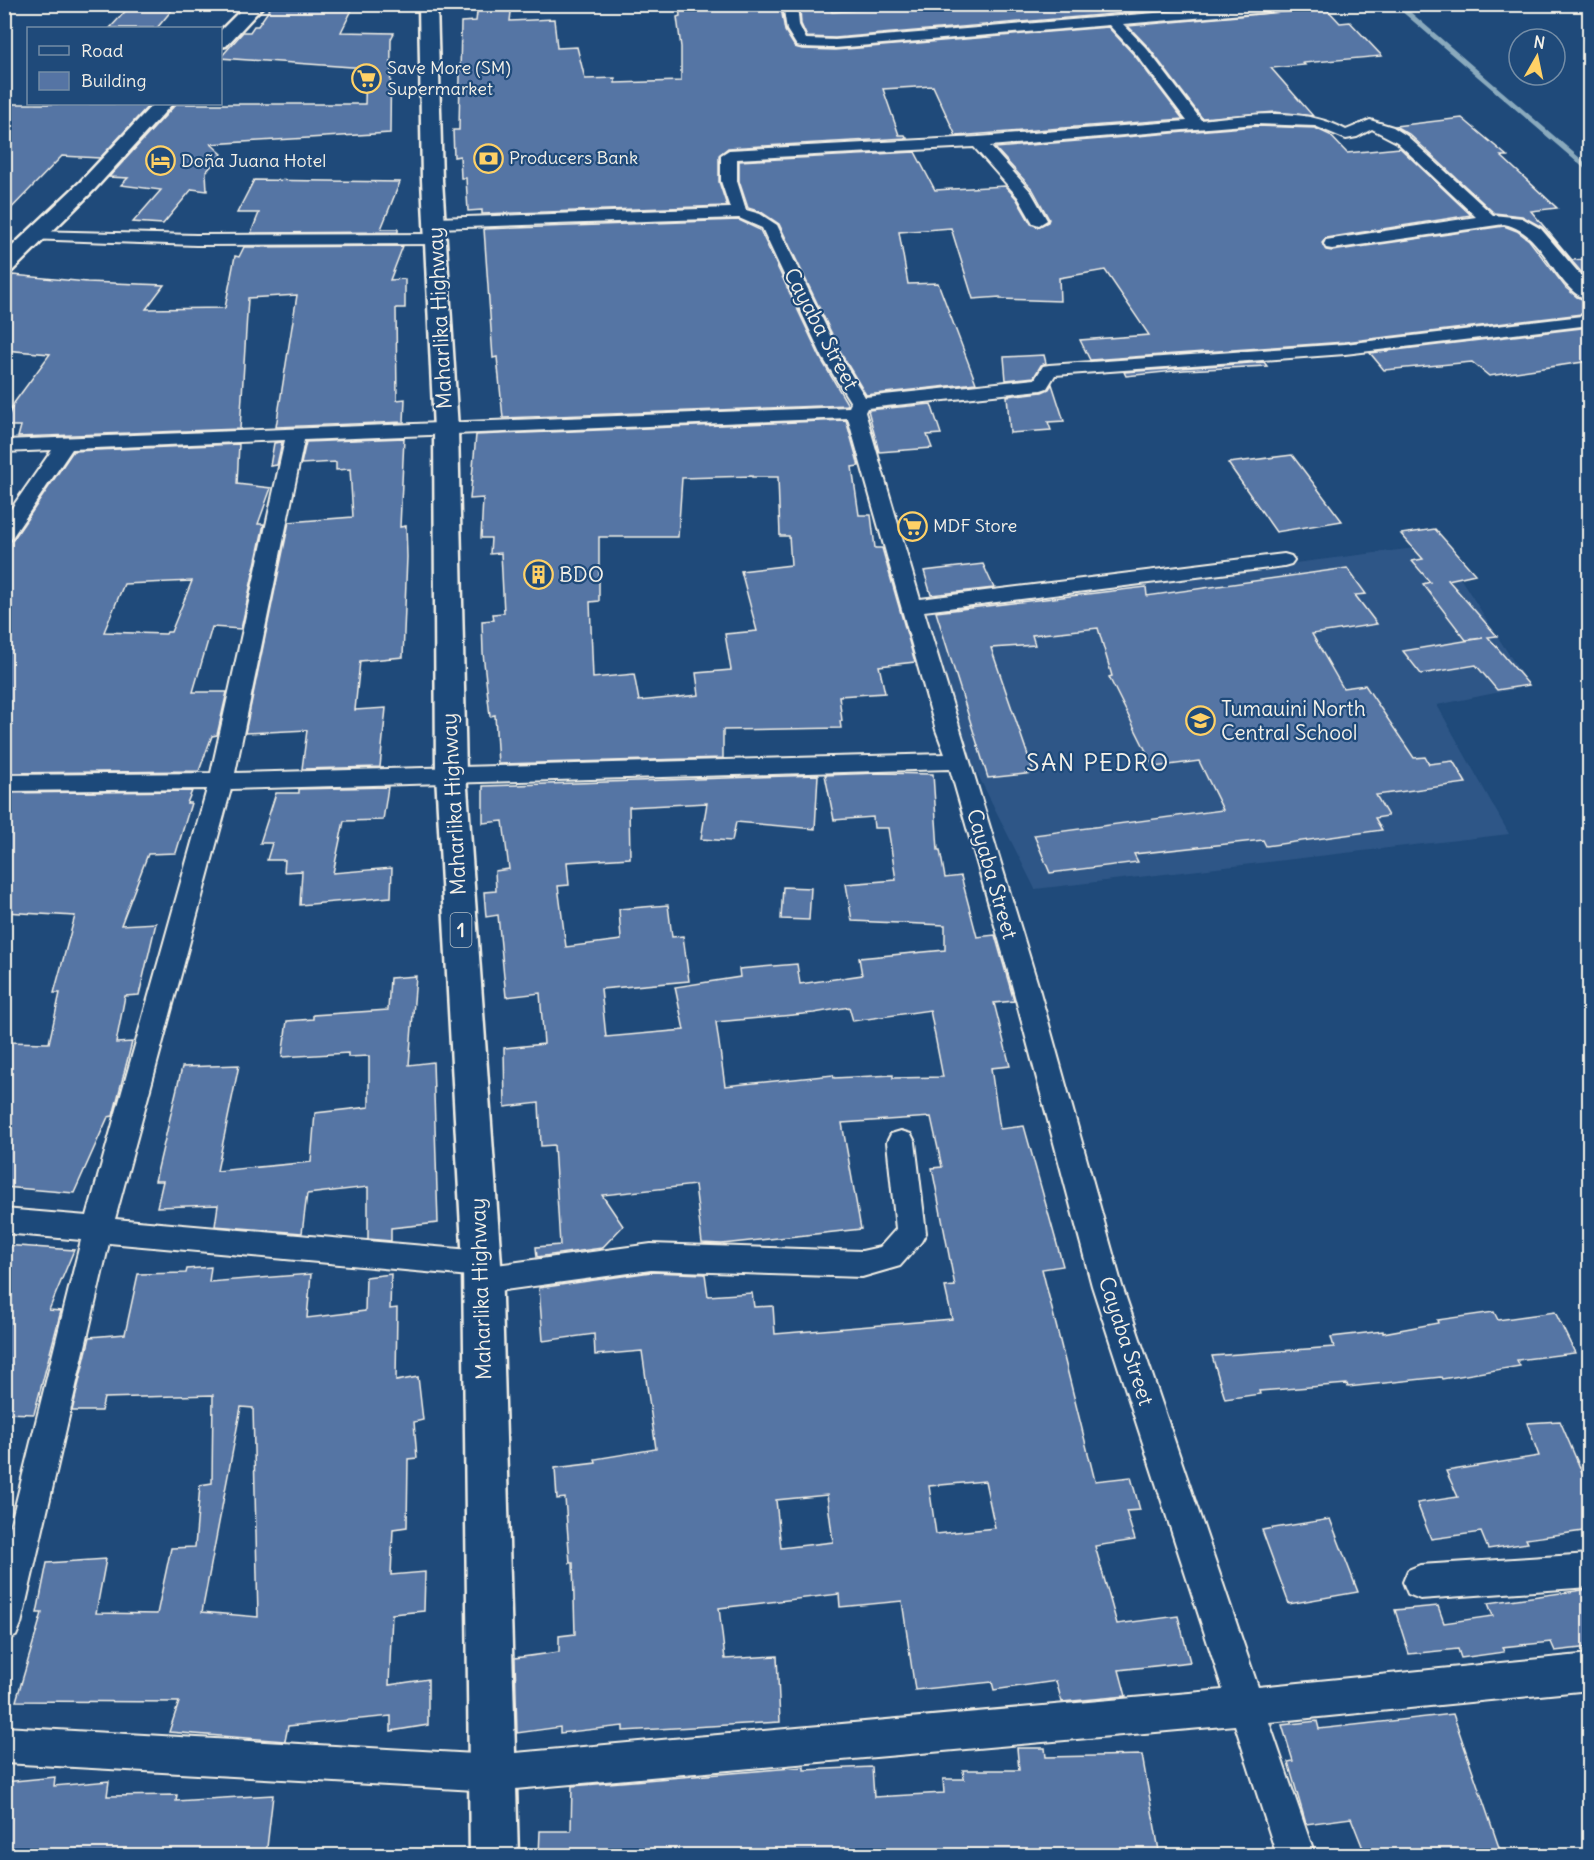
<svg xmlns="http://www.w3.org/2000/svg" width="1594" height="1860" viewBox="0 0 1594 1860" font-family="Delius,sans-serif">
  <rect width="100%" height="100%" fill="#1f4a7a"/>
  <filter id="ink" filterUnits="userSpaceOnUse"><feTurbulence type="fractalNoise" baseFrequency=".0167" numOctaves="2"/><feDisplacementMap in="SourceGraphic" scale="12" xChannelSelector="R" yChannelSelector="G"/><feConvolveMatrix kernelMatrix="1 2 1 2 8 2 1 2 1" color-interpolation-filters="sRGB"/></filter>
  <g filter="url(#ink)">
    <path fill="#2f5787" d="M1439,545L1529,686L1437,705L1509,834L1035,889L959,737L918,610Z"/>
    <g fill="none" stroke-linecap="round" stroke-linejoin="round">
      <path stroke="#8aaabd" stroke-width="5" d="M1397,4L1590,170"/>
    </g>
    <path fill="#5574a4" stroke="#f4f1e8" stroke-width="1.5" fill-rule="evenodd" d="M132,4H177L157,28H110Z
      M273,4H355L341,32L394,33L391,39L390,133L211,144L222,154L206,172L207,191L192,189L163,224L133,222L161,190L121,185L128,178L109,177L176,104H365L366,68L220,58L243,32H250L254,26H258Z
      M478,4H512L510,21L554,19L557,48L577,47L585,79L615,78V83L681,81V47L677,17L680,16L679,7L781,8L785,31L795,47L802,49L835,50L1108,27L1135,56L1183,119L956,136L933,86L883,89L899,135H905L907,138L728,148L719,155V182L727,206L482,214V210L468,211L466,178H461L460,156L454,157L453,130H459L461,22L476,21Z
      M937,4H1228L835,38L807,37L801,24L800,8L830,7L832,12Z
      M1326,8L1340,23L1350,22L1382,56L1303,63L1305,65L1271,68L1313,116L1275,112L1202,118L1149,48L1128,26Z
      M4,104H150L100,158L62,156L4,216Z
      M1462,118L1507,156H1501L1557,208L1531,211L1572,260L1590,259V282L1542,227L1522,216L1494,213L1409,134L1395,126Z
      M1256,126L1315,128L1330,135L1347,153L1400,148L1471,215L1326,238L1322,243L1326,250L1332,251L1504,226L1517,231L1529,240L1566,288L1577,297L1590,302V313L1345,342L1090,360L1080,340L1149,335L1105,270L1059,278L1060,301L1000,299V297L973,299L951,228L899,232L908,284L938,283L976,383L866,395L843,357L779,224L761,212L748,208L739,181V161L915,152L935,190L1005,186L1016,198L1031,224L1038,227L1048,222L1049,219L1033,190L995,148Z
      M254,180L400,182L381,229H398V232L251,233L259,213H237Z
      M739,220L760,230L821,359L848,405L503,418L497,357L493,358L484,229Z
      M403,246L390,280L405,279V308H396L397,400L405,399L404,422L276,427L297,295L248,298L240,429L18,437L21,426H4L14,403L50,354L4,350V284L13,275L87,282L164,285L146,309L225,308L235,256L239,257L244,247Z
      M1590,327V361L1489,376L1472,362L1384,370L1370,353Z
      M1044,355L1046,363L1041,365L1034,377L1006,380L1004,357Z
      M1264,362L1267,366L1184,370L1126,376L1124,372Z
      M1052,384L1064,421L1048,422L1051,430L1010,433L1007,396L1042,392L1049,389Z
      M931,404L941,434L927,435L932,448L879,452L868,410Z
      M846,420L859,466L852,467L859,515H871L875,548H882L915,662L879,666L885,693L839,696L842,721H840L841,728L723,730V758L498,764L495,715L490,716L483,653L482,621L494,620L493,614L504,613L501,553L490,554L491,538H481L483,498L470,499L476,435ZM752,476V477H778L780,536H789L791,565L741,571L757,631L725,634L731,670L696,673L699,695L639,701L634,674L593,678L590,602L599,601V537H678L682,478Z
      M404,438L400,527L406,526L407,557L403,657L360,661L355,710L386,708L380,767L302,769L307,730L245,733L289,522L353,517L350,469L336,470V462L301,464L306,442Z
      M282,442L277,465L270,466L274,443Z
      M239,444L237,484L271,488L258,524H264L241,629L212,627L193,692H227L217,735L212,736L199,771L4,773L5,543L13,540L73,451ZM192,581L171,632H167L166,634L104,632L124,584Z
      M1292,455L1342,521L1276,532L1228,463Z
      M1435,529L1475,574L1448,580L1497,636L1488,637L1529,685L1497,690L1476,665L1421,674L1403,651L1483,638L1466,640L1423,584L1430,582L1412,561L1423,559L1401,534Z
      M983,564L994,588L931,595L924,571Z
      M1347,568L1366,594L1355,595L1377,624L1312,634L1343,688L1365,685L1414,758L1425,757L1429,764L1453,761L1466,783L1376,795L1388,816L1375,818L1382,830L1266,846L1263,840L1134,854L1138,862L1050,873L1034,835L1223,810L1199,761L1154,767L1109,677L1112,676L1098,628L1032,635L1035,645L991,648L1034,773L988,778L936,612L1146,587L1147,596Z
      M879,773L933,774L938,850H940L945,878L961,876L977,937L995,935L1014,1001L994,1003L1010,1066L991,1068L1000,1129L1024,1126L1063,1266L1042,1269L1095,1481L1131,1477L1140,1510L1126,1511L1135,1540L1095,1546L1117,1624L1178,1616L1190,1662L1119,1670L1126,1696L1062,1702L1056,1681L994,1690L992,1682L915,1690L902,1601L840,1607L839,1594L719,1608L725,1659L777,1656L780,1722L623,1731V1726L560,1733V1727L517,1733L515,1658L559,1652V1636L575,1634L573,1563H570L565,1498L557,1499L555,1468L596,1463L595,1459L656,1449L642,1351L595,1355L594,1334L543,1341L539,1288L651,1272L705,1274L708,1296L752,1293L754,1307L773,1306L775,1334L952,1319L945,1287L955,1286L932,1168L942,1167L931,1117L842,1123L861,1229L722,1244L702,1243L695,1185L602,1195L623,1226L602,1248L537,1257L536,1247L560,1245L554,1145L541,1146L539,1103L505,1107L504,1048L544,1044L540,993L506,997L498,915L486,917L484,892L496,891L495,871L509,869L503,821L483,823V786L818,775L815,829L736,822L732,841L701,839L707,803L629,807L630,858L567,862L569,885L558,886L566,947L621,940L619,909L668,905L672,937L683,936L689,981L601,989L606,1037L684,1030L675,987L740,977L739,969L797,964L800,984L862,975L859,958L945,950V925L852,921L846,884L896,880L888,828H874L873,817L834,820L825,775ZM849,1007L853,1021L930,1010L943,1077L893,1078V1075L834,1078L833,1075L725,1086L716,1022L814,1013ZM985,1481L995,1528L936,1534L929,1486ZM827,1495L833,1542L781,1548L776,1500Z
      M388,787L383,820L344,821L333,873L392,868L391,897L300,905L302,871L284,872L285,860H267L272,843H260L276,793H299V789Z
      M192,791L187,803H191L176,853L148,854L121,925L156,923L139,995L125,996L116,1043L132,1042L113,1116L108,1117L74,1193L4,1187V1042L49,1043L60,993H54L75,916L4,912V793Z
      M783,887L811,888L809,920L781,919Z
      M416,976L409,1065L433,1062L438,1223L391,1228V1241L368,1239V1187L307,1194L302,1233L215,1226L218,1205L157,1207L163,1181H155L182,1067L239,1065L217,1171L311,1162L315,1113L369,1107V1056L348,1057V1053L282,1057L287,1021L313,1019V1015L388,1010L390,978Z
      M4,1245L74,1250L49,1310L61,1311L34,1414L4,1413Z
      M211,1267L209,1282L311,1274L307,1318L365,1311L366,1277L391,1274L390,1309L397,1308L396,1381L418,1377L423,1420L414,1422L417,1458L408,1459L407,1527L393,1529L391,1575L425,1572L424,1611L392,1614L389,1685L428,1679V1725L391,1731V1716L288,1726L285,1741L259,1739L169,1732L179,1702L16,1701L42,1613H37L47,1563L106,1559L96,1613L157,1614L171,1548L195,1547L200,1485L212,1483L213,1395L104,1398L101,1411H72L90,1337L125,1334L138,1274L186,1273L187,1269ZM241,1407L253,1408L258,1617L202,1612Z
      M1494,1312L1498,1320L1555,1312L1575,1353L1517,1360L1520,1366L1442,1379L1441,1377L1348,1387L1347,1384L1259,1391L1260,1394L1225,1399L1212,1356L1334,1347L1331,1337L1383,1331V1333L1438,1323L1437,1320Z
      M1560,1421L1590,1491V1530L1526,1539L1528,1543L1488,1549L1481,1532L1431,1539L1417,1503L1458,1497L1446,1471L1539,1456L1527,1423Z
      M1330,1519L1358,1592L1289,1604L1262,1530Z
      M1590,1589V1647L1555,1651L1551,1642L1502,1647L1504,1652L1461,1658L1458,1649L1409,1654L1395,1610L1438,1606L1444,1623L1493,1616L1488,1603Z
      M1453,1714L1502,1856H1366L1351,1818L1306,1824L1288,1762L1293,1761L1282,1725L1317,1721L1319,1729Z
      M1017,1748H1045L1046,1757L1142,1755L1160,1856H539L540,1831H571L572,1786L804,1767V1770L872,1767L874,1797L944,1793L943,1779H964L963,1770H1019Z
      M55,1777L54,1786L109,1781L107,1796L177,1795L176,1801L273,1795L266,1856H4V1782Z"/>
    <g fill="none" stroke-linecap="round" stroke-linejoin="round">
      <defs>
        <path id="street" d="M783,4H797L799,25L806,39L835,40L1261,4H1321L1315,8L1123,24L1147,49L1201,120C1249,115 1303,106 1346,130L1370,120L1393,127L1407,136L1493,215L1522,218L1541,229L1590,286V300C1555,292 1546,232 1504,224L1332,249L1326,248L1324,244L1326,240L1332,239L1476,217L1397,142L1372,129L1357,137L1346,139L1315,126L1256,124L990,146L1031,192L1047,220L1039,225L1033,223L1018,197L974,147L737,159V181L746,210L760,214L777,225L841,358L865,397L1035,379L1043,366L1049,365L1345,344L1590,315V325L1345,354L1055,375L1047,388L1041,390L867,408L865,412L920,599L1284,554L1291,556L1294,560L1291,564L1284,566L924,611L1038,985L1122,1286L1258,1687L1590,1654V1690L1269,1722L1315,1856H1277L1235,1725L493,1791L4,1763V1727L493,1755L1223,1690L1092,1286L1012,985L950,769L231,789L115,1219L482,1251L493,1255L496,1265L651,1244L862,1251L880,1247L896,1229L887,1142L891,1134L901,1131L911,1134L915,1142L926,1233L921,1242L900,1266L862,1277L651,1270L483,1293L472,1289L468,1280L470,1276L109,1243L21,1624L16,1636L4,1641V1551L81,1240L4,1233V1209L87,1216L207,789L4,791V775L211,773L285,440L72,449L11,539L4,541V519L52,450L4,452V440L849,407L851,403L823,358L762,228L739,218L436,228L428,223L436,218L730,208L721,181V155L729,150L978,137L1187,121L1137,55L1109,25L835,48L802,47L797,46L787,30ZM848,418L936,730L945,754L235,773L304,440Z
          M34,231L196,235L437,234L445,239L437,244L196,245L28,239L26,236Z
          M1590,1554V1587L1420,1599L1408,1594L1403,1582L1408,1570L1420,1565Z"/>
        <path id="secondary" d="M247,4H265L226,46L220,47V31Z
          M153,104H172L94,190L12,271L4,272V254L80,182Z"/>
        <path id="primary" d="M419,4H437L442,180L458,429L466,774L501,1264L518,1856H470L463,1264L436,774L434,429L422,180Z"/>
      </defs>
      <use href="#street" stroke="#f4f1e8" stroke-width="4"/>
      <use href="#secondary" stroke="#f4f1e8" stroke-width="5"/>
      <use href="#primary" stroke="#f4f1e8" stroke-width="5"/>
      <use href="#street" fill="#1f4a7a" fill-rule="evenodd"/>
      <use href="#secondary" fill="#1f4a7a" fill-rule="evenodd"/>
      <use href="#primary" fill="#1f4a7a" fill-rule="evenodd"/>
    </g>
  </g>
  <defs>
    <symbol id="supermarket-ring" viewBox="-11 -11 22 22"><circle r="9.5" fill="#1f4a7a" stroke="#ffd166" stroke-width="1.5"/><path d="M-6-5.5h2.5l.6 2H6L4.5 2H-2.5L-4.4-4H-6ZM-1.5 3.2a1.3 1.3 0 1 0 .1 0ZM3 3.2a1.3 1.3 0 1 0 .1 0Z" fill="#ffd166"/></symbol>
    <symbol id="bank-ring" viewBox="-11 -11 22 22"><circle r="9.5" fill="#1f4a7a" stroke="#ffd166" stroke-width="1.5"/><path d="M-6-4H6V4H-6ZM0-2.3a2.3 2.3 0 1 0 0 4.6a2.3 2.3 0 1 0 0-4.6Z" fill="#ffd166"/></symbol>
    <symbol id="hotel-ring" viewBox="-11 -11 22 22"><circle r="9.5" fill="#1f4a7a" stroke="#ffd166" stroke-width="1.5"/><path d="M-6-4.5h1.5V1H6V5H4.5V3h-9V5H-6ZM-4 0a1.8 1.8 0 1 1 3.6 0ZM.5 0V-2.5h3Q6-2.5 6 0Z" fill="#ffd166"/></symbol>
    <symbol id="building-ring" viewBox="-11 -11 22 22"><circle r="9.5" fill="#1f4a7a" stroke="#ffd166" stroke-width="1.5"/><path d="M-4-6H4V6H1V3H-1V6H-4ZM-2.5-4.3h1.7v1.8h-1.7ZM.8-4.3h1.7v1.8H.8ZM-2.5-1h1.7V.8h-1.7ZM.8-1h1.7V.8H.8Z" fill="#ffd166"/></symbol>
    <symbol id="school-ring" viewBox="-11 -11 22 22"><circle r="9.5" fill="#1f4a7a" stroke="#ffd166" stroke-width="1.5"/><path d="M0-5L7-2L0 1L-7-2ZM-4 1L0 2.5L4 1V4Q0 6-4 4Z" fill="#ffd166"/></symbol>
  </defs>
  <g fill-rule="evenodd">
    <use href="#supermarket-ring" x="350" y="62" width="33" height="33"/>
    <use href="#bank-ring" x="472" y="142" width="33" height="33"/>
    <use href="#hotel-ring" x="144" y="144" width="33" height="33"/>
    <use href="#supermarket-ring" x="896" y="510" width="33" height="33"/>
    <use href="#building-ring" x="522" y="558" width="33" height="33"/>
    <use href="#school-ring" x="1184" y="704" width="33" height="33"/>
  </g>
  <g text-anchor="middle" stroke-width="4.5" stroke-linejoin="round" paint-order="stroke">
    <g font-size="18" fill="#f4f1e8" stroke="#1f4a7a" text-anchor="start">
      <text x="387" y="74">Save More (SM)<tspan x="387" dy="21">Supermarket</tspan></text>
      <text x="509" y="164">Producers Bank</text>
      <text x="181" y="167">Doña Juana Hotel</text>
      <text x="933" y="532">MDF Store</text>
    </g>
    <rect fill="#1f4a7a" stroke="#b4bfc7" stroke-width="1.5" x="450.5" y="913" width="21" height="34" rx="4.5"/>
    <g font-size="20" font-weight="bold" fill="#f4f1e8">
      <text x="461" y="937">1</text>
    </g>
    <g font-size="21" fill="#f4f1e8" stroke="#1f4a7a">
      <text transform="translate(440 318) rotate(-93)" y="7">Maharlika Highway</text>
      <text transform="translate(821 329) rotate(62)" y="7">Cayaba Street</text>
      <text transform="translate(454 804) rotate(-93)" y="7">Maharlika Highway</text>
      <text transform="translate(992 874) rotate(74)" y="7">Cayaba Street</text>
      <text transform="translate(481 1289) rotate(-92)" y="7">Maharlika Highway</text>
      <text transform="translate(1126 1341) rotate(72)" y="7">Cayaba Street</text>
    </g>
    <g font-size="21" fill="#f4f1e8" stroke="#1f4a7a" text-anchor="start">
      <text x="559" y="582">BDO</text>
      <text x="1221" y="716">Tumauini North<tspan x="1221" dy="24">Central School</tspan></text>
    </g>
    <g font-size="24" letter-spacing="1.5" fill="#f4f1e8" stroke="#1f4a7a">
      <text x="1098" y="771">SAN PEDRO</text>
    </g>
  </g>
  <rect width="1594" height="1860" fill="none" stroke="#1f4a7a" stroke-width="24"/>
  <rect x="12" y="12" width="1570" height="1836" fill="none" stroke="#f4f1e8" stroke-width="2" filter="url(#ink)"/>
  <rect x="27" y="27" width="195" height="78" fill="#1f4a7a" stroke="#748da6" stroke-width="1.5"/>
  <rect x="39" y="46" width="30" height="9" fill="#1f4a7a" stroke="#748da6" stroke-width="1.5"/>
  <text x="81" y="57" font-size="18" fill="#f4f1e8">Road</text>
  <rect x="39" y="72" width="30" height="18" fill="#5574a4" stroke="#748da6" stroke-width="1.5"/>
  <text x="81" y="87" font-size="18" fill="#f4f1e8">Building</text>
  <g transform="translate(1537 57) rotate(9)"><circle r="28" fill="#1f4a7a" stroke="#748da6" stroke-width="1.5"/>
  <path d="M0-4.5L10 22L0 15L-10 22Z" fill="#ffd166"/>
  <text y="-9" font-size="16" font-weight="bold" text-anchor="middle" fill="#f4f1e8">N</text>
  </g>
</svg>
